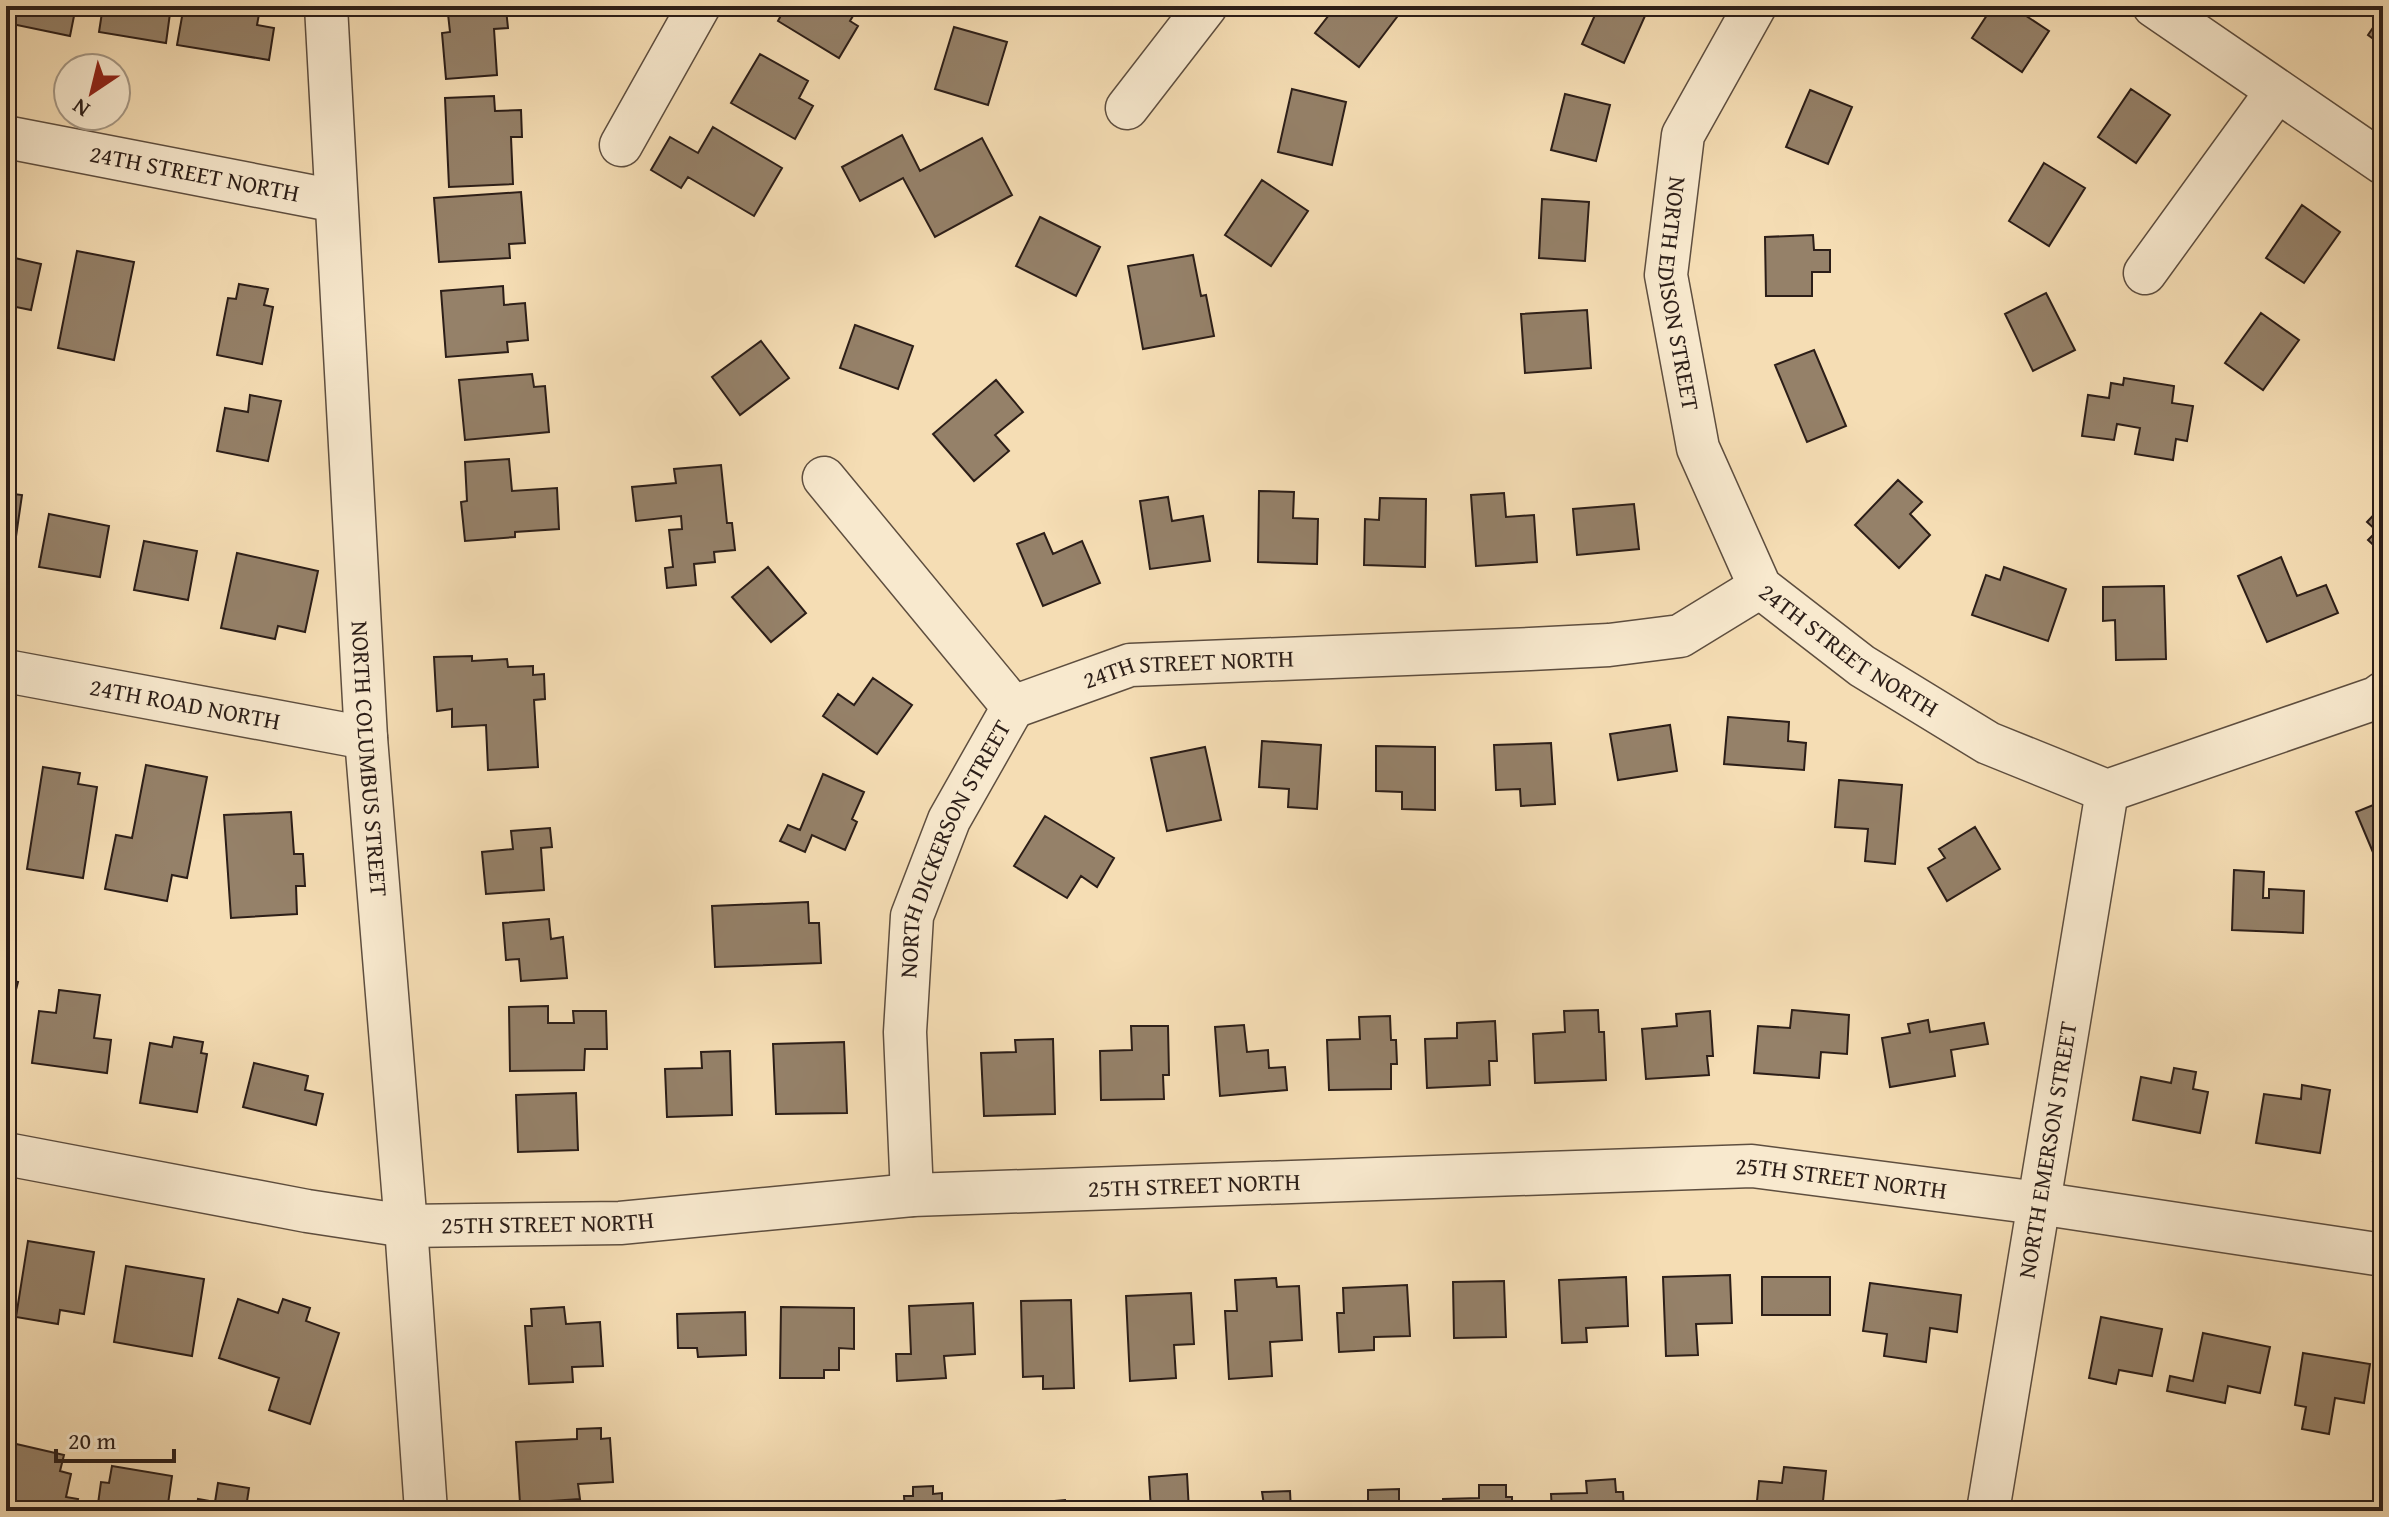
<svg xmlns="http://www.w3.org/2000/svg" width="2389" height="1517" viewBox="0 0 2389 1517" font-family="'Gentium Book Plus',serif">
  <rect width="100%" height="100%" fill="#f5ddb4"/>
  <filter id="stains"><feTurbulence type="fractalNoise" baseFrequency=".0025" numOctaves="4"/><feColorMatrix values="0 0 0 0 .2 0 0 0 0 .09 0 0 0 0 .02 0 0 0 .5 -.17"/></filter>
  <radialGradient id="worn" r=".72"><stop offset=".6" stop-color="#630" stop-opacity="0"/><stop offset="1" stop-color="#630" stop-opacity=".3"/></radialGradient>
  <path fill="#958169" stroke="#2c1e18" stroke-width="2" d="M15,6H76L70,36L12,24Z
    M103,6H171L166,43L99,32Z
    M204,6L259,14L257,25L274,28L269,60L177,45L183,11L202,15Z
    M786,6H859L850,21L858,26L839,58L778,21Z
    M1336,6H1391L1400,13L1359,67L1315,33Z
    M1599,6L1649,7L1624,63L1582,44Z
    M1993,6H2011L2049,31L2022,72L1972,38Z
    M506,9L508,28L494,29L497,75L446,79L442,33L450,32L448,14Z
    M2383,13V46L2368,35Z
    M954,27L1007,42L988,105L935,89Z
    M760,54L808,81L799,98L813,106L795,139L731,103Z
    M1292,89L1346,102L1332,165L1278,152Z
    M2131,89L2170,115L2136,163L2098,137Z
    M1810,90L1852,107L1828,164L1786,147Z
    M1565,94L1610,105L1596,161L1551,150Z
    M494,96L495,111L521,110L522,137H511L513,184L449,187L445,98Z
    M713,127L782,168L754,216L688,177L681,188L651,170L670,137L698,153Z
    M902,135L920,171L982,138L1012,195L935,237L903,178L860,201L842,167Z
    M2044,163L2085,188L2049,246L2009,221Z
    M1262,180L1308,211L1271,266L1225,235Z
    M521,192L525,243L509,244L510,258L439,262L434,198Z
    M1542,199L1589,202L1585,261L1539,258Z
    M2302,205L2340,232L2304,283L2266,258Z
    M1040,217L1100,247L1076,296L1016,266Z
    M1813,235L1814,250H1830V272H1812V296H1766L1765,237Z
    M77,251L134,262L114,360L58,348Z
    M1193,255L1201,296L1206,295L1214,336L1143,349L1128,266Z
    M6,256L41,264L31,310L6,305Z
    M239,284L268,289L264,305L273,307L262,364L217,355L228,298L236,299Z
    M503,286L504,305L525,303L528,340L507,342L508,352L446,357L441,291Z
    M2046,293L2075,350L2033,371L2005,314Z
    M1587,310L1591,368L1525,373L1521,314Z
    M2261,313L2299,340L2263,390L2225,363Z
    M855,325L913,346L898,389L840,368Z
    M761,341L789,378L740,415L712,377Z
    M1814,350L1846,426L1807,442L1775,365Z
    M532,374L534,387L545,386L549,432L465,440L459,380Z
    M2124,378L2174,386L2172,403L2193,406L2187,441L2176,439L2173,460L2135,454L2140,428L2117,424L2114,440L2082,436L2088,395L2109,398L2111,383L2123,385Z
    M996,380L1023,412L995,435L1009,451L974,481L933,434Z
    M250,395L281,401L268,461L217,451L225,408L248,412Z
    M509,459L512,491L557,488L559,529L515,532V537L465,541L461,502L467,501L465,462Z
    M721,465L727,523H732L735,550L714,552L715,562L694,564L696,585L667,588L665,568L673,567L669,530L682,529L681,516L636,521L632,487L676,483L674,469Z
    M1898,480L1922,502L1910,514L1930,535L1899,568L1855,525Z
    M1259,491L1294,492L1293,518L1318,519L1317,564L1258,562Z
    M6,493L22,495L10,578L6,577Z
    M1504,493L1506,517L1534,515L1537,562L1476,566L1471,495Z
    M1168,497L1172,521L1203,516L1210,561L1150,569L1140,501Z
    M1380,498L1426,499L1425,567L1364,565L1365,519L1379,520Z
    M1634,504L1639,549L1577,555L1573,509Z
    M2383,505V554L2368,540L2377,531L2367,522Z
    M49,514L109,526L100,577L39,567Z
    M1044,533L1053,554L1082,541L1100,583L1043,606L1017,544Z
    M144,541L197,551L188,600L134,590Z
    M237,553L318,571L305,632L278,626L275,639L221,628Z
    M2281,557L2297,596L2326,585L2338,613L2267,642L2238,576Z
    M768,567L806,613L771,642L732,597Z
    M2004,567L2066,589L2048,641L1972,615L1986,575L2000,580Z
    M2164,586L2166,659L2116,660L2115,620L2103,621V587Z
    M472,656V661L507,659L508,667L533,666V675L544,674L545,699L534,700L538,767L488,770L486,725L452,727V709L437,711L434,657Z
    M873,678L912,705L877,754L823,716L838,694L854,705Z
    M1728,717L1789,722L1788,741L1806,743L1804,770L1724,764Z
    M1670,725L1677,771L1618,780L1610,734Z
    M1262,741L1321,745L1317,809L1288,807L1289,789L1259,787Z
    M1551,743L1555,804L1521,806L1520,789L1496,790L1494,745Z
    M1376,746L1435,747V810L1402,809V792L1376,791Z
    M1205,747L1221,820L1167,831L1151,758Z
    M146,765L207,777L187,878L172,875L167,901L105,889L116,835L132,838Z
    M43,767L80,773L78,784L97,787L83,878L27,869Z
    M823,774L864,792L852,819L857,822L845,850L812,835L805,852L780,841L788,825L800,830Z
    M1839,780L1902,785L1895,864L1865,861L1868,829L1835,827Z
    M2383,801V876L2356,812Z
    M291,812L294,854H303L305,886H296L297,914L231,918L224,815Z
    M1045,816L1114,858L1097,887L1081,876L1067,898L1014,866Z
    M1975,827L2000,869L1947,901L1928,868L1945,858L1939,849Z
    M550,828L552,847L541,848L544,890L486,894L482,852L513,849L511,831Z
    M2234,870L2264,872L2263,898H2269V889L2304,891L2303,933L2232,930Z
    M808,902L809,923H819L821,963L715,967L712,906Z
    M549,919L551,939L563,937L567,978L521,981L519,959L506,960L503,923Z
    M6,979L18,982L6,1028Z
    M59,990L100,995L94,1038L111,1040L107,1073L32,1063L39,1011L56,1013Z
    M548,1006V1023H574L573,1011H606L607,1049H585L584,1070L510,1071L509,1007Z
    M1598,1010L1599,1032H1604L1606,1080L1535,1083L1533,1034L1565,1032L1564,1011Z
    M1792,1010L1849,1015L1847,1054L1821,1052L1819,1078L1754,1073L1758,1026L1790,1028Z
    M1710,1011L1713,1056H1707L1709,1075L1646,1079L1642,1029L1677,1026L1676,1014Z
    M1390,1016L1391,1040H1396L1397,1064H1391V1089L1329,1090L1327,1040L1360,1039L1359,1017Z
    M1928,1020L1930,1032L1984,1023L1988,1044L1951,1050L1955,1076L1890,1087L1882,1038L1910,1033L1908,1024Z
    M1495,1021L1497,1061H1489L1490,1085L1427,1088L1425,1039L1457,1038V1023Z
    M1244,1025L1247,1052L1268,1050L1269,1068L1285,1067L1287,1090L1220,1096L1215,1027Z
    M1131,1026H1168L1169,1075H1163L1164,1099L1101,1100L1100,1051L1132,1050Z
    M174,1037L203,1042L201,1053L207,1054L197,1112L140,1103L150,1043L172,1047Z
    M1053,1039L1055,1114L984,1116L981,1053L1016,1052L1015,1040Z
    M844,1042L847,1113L776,1114L773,1044Z
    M730,1051L732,1115L667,1117L665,1069L702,1068L701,1052Z
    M254,1063L308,1076L305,1090L323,1094L316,1125L243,1107Z
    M2174,1068L2196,1072L2193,1089L2208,1092L2200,1133L2133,1120L2141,1077L2171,1083Z
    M2302,1085L2330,1090L2320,1153L2256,1143L2264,1094L2301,1099Z
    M576,1093L578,1150L518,1152L516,1095Z
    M2380,1116H2383V1162L2373,1161Z
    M28,1241L94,1252L84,1314L60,1310L58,1324L16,1317Z
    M126,1266L204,1279L192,1356L114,1342Z
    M1730,1275L1732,1323L1696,1324L1698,1355L1666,1356L1663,1277Z
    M1626,1277L1628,1326L1586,1328L1587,1342L1562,1343L1559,1280Z
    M1762,1277H1830V1315H1762Z
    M1276,1278L1277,1287L1299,1286L1302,1340L1270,1342L1272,1376L1229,1379L1225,1311H1237L1235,1280Z
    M1504,1281L1506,1337L1454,1338L1453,1282Z
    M1870,1283L1961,1295L1957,1332L1930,1328L1926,1362L1884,1356L1887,1334L1863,1331Z
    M1407,1285L1410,1336L1374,1337V1350L1339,1352L1337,1313H1344L1343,1288Z
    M1191,1293L1194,1344L1174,1345L1176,1378L1130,1381L1126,1296Z
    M238,1299L278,1313L283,1299L310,1308L306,1321L339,1333L310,1424L269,1410L279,1378L219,1358Z
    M1071,1300L1074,1388L1043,1389V1376L1023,1377L1021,1301Z
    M973,1303L975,1354L944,1356L946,1378L897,1381L896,1354H911L909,1306Z
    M564,1307L566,1324L600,1322L603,1366L572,1367L573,1382L529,1384L525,1326H532L531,1309Z
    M781,1307L854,1308V1349L839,1348V1370H824V1378H780Z
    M745,1312L746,1355L698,1357L697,1348H678L677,1314Z
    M2101,1317L2162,1329L2152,1376L2119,1370L2116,1384L2089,1378Z
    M2203,1333L2270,1347L2260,1393L2228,1386L2225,1403L2167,1391L2170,1376L2193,1381Z
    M2303,1353L2370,1364L2364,1403L2335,1398L2329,1434L2302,1429L2306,1407L2295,1405Z
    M601,1428V1439L610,1438L613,1482L578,1484L580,1499L520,1503L516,1442L577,1439V1429Z
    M12,1443L64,1455L60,1471L71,1474L66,1497L78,1499L75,1511L6,1509V1470Z
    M112,1466L172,1476L167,1511H97L101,1482L109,1483Z
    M1784,1467L1826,1471L1822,1511H1756L1759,1481L1782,1483Z
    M1187,1474L1189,1511H1151L1149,1477Z
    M1615,1479L1616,1492H1623L1624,1511H1552L1551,1494L1587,1493L1586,1481Z
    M218,1483L249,1488L246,1508L266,1511H196L198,1499L215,1502Z
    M1479,1485H1506V1497H1512V1511H1443V1499L1479,1498Z
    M933,1486V1494L942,1493V1511H905L904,1496H913V1487Z
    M1399,1489V1505L1412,1506L1413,1511H1335V1505L1368,1504V1490Z
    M1290,1491L1291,1511H1227V1507L1264,1505L1262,1492Z
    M1065,1500L1066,1511H1008L1007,1505Z
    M324,1502L356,1508L355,1511H322Z"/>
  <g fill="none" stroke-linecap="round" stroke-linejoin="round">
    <defs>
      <g id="minor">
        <path id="s1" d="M326,6L366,738L406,1226L426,1511"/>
        <path id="s2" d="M1755,6L1683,135L1666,275L1698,448L1760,587L1862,666L1988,743L2107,791L2376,698L2383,693"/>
        <path d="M2154,6L2383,163"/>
        <path d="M1127,108L1206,6"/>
        <path id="s3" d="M6,137L336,201"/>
        <path d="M621,145L699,6"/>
        <path d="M2145,273L2277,91"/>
        <path d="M824,478L1013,707"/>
        <path id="s4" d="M6,671L366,738"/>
        <path id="s5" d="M1013,707L1130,665L1530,649L1609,645L1680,636L1760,587"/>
        <path id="s6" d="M6,1154L307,1211L406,1226L620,1223L912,1195L1752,1166L2038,1203L2383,1255"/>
        <path id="s7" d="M912,1195L905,1032L912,916L949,820L1013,707"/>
        <path id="s8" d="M1988,1511L2107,791"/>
      </g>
    </defs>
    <use href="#minor" stroke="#5e4e3f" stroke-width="45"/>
    <use href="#minor" stroke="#f8e9ce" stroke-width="42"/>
  </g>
  <g text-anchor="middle" stroke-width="6" stroke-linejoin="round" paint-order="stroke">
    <g font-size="24" fill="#2c1e18" stroke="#f8e9ce">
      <text dy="8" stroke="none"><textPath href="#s3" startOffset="192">24TH STREET NORTH</textPath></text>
      <text dy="8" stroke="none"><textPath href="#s2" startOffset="308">NORTH EDISON STREET</textPath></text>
      <text dy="8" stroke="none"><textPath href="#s2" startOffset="726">24TH STREET NORTH</textPath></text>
      <text dy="8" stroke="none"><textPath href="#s5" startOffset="182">24TH STREET NORTH</textPath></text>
      <text dy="8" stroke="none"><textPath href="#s4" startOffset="182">24TH ROAD NORTH</textPath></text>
      <text dy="8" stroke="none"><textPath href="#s1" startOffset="754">NORTH COLUMBUS STREET</textPath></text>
      <text dy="8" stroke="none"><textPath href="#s7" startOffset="356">NORTH DICKERSON STREET</textPath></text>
      <text dy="8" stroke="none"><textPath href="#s8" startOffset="366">NORTH EMERSON STREET</textPath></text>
      <text dy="8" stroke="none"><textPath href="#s6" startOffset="1844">25TH STREET NORTH</textPath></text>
      <text dy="8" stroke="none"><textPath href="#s6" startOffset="1196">25TH STREET NORTH</textPath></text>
      <text dy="8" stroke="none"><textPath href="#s6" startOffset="548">25TH STREET NORTH</textPath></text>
    </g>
  </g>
  <rect width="2389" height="1517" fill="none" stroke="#f5ddb4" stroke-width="32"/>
  <rect x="8" y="8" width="2373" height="1501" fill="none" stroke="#2c1e18" stroke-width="4"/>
  <rect x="16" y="16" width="2357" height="1485" fill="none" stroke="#2c1e18" stroke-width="2"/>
  <g transform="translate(92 92) rotate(215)"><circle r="38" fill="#f8e9ce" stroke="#a69885" stroke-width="2"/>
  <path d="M0-6L14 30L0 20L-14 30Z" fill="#8f2418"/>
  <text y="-12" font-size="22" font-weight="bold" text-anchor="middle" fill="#2c1e18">N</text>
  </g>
  <path d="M56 1449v12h118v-12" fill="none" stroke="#2c1e18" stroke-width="4"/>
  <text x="68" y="1449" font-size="24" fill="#2c1e18" stroke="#f8e9ce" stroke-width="6" paint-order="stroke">20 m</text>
  <rect width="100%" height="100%" filter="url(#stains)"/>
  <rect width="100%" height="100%" fill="url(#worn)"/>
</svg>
